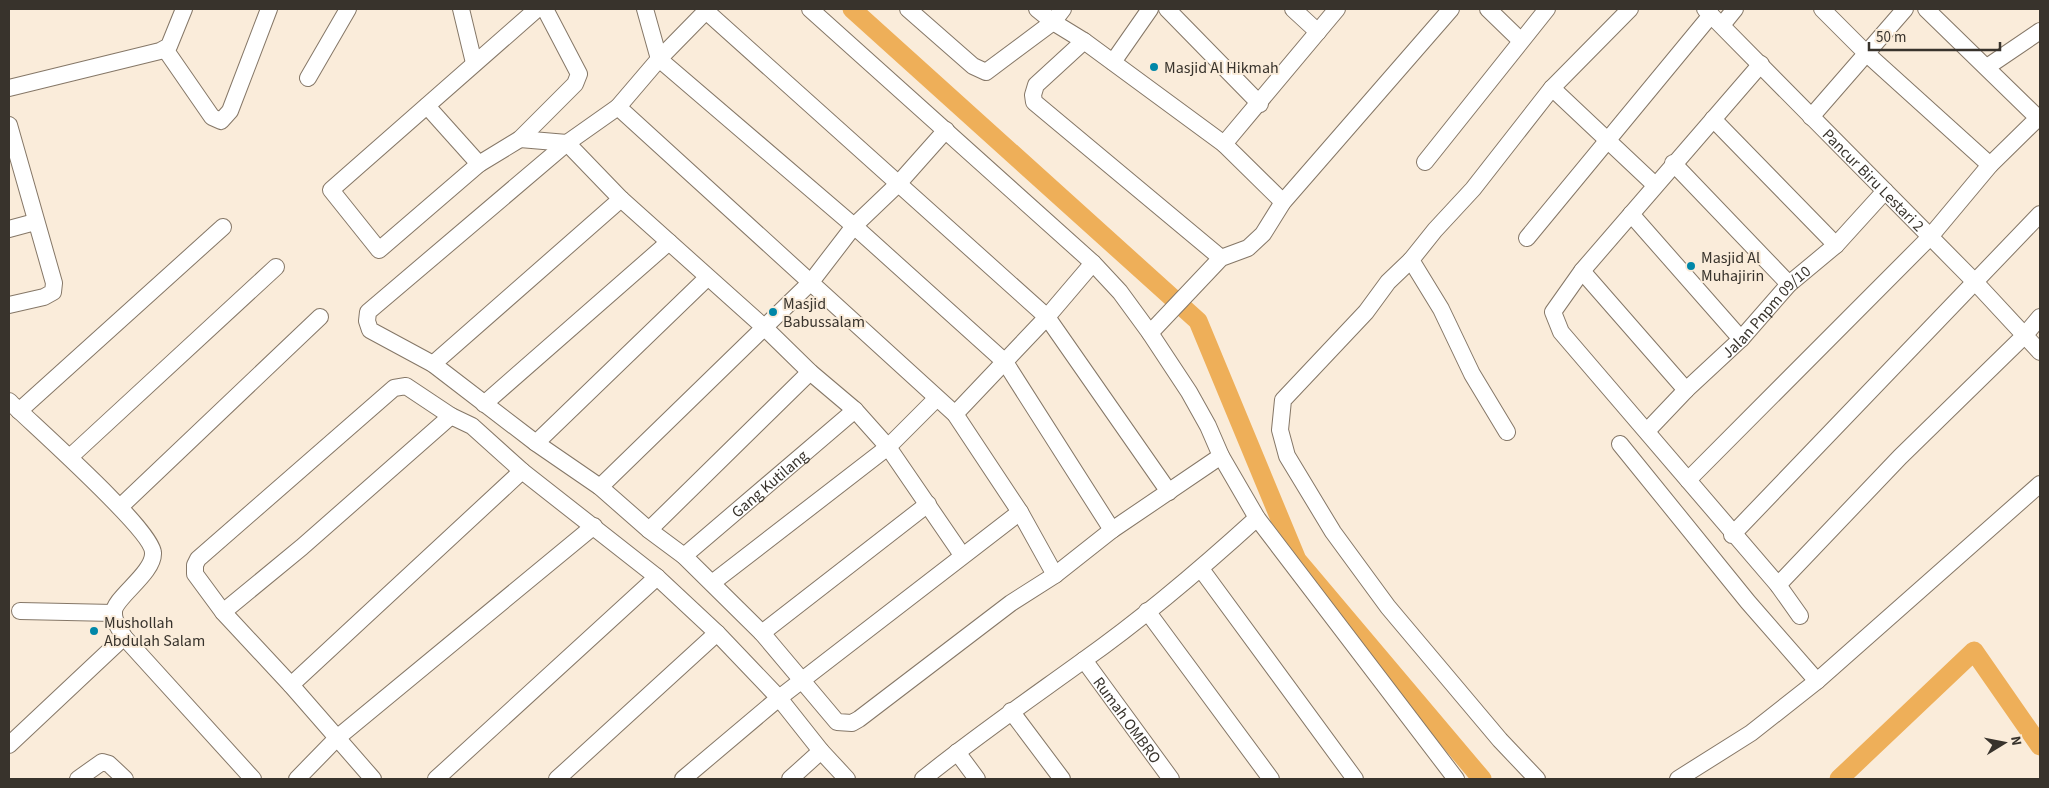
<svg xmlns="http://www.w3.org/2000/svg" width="2049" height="788" viewBox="0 0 2049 788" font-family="'Source Sans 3',sans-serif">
  <rect width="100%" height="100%" fill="#faecda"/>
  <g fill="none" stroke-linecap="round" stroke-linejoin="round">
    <path stroke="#eeaf59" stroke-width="19" d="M852,9L1198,321L1297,560L1482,779
      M1839,779L1974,651L2040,746"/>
    <defs>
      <g id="minor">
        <path d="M461,9L474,63"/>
        <path d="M537,9L331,190L379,250L479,164L520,139L575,84L579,74L545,9"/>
        <path d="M645,9L659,59L854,226L1005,362L1112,530"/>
        <path d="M708,9L659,59L618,107L567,143L368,312L367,321L370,330L433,364L536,443L600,487L649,530L684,556L762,633L837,722L852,723L859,719L1011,603L1055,575L1112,530L1221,456"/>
        <path d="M810,9L1093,263L1120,292L1150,333L1189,392L1208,426L1221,456L1257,518L1456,779"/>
        <path d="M908,9L973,66L986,72L1053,22L1063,9"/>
        <path d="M1037,9L1053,22L1084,41L1224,144L1283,202"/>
        <path d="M1167,9L1260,104"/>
        <path d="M1293,9L1318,32"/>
        <path d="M1488,9L1520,40"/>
        <path id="s1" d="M1705,9L1976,283L2040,352"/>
        <path d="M1822,9L1866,53L1990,165"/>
        <path d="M706,11L1047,317L1169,492"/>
        <path d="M1722,25L1735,9"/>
        <path d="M1084,41L1036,85L1033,95L1034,102L1221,258"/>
        <path d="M165,49L212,117L221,121L230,111L269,9"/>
        <path d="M1113,62L1150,9"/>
        <path d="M1761,64L1582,271L1553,312L1561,332L1778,585L1800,616"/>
        <path d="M1987,67L2040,31"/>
        <path d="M308,78L348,9"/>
        <path d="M9,88L160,51L169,46L184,9"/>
        <path d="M1552,88L1655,185"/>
        <path d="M427,106L479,164"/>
        <path d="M618,107L955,414L1020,512L1055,575"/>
        <path d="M1811,117L1905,9"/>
        <path d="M1713,119L1836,245"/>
        <path d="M9,125L54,283L53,292L44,297L9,305"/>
        <path d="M520,139L567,143L621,199L765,328L810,372L855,410L888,447L962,555"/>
        <path d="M1224,144L1337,9"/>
        <path d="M1425,162L1547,9"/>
        <path d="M1673,163L1789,284"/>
        <path d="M1631,214L1741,339"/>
        <path d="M9,229L35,222"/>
        <path d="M1527,238L1711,15"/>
        <path d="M1411,260L1388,282L1366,312L1283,400L1280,430L1287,456L1333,532L1388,607L1500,740L1537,779"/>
        <path d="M1582,271L1686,390"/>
        <path d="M1150,333L1221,258L1248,248L1263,234L1283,202L1451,9"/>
        <path d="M433,364L621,199"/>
        <path d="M9,401C31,423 153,530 153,553C154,573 114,598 114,612C113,621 120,629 124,637"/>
        <path d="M484,404L669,242"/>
        <path d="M19,411L223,227"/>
        <path d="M955,414L1047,317L1093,263"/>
        <path id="s2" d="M1647,431L1686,390L1741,339L1789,284L1836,245L1885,191"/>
        <path d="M1507,432L1472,374L1441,309L1411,260L1435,230L1473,189L1552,88L1630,9"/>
        <path d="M536,443L707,278"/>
        <path d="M1620,444L1748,602L1817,681"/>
        <path d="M70,457L276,267"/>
        <path d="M1688,480L1929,238L1990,165L2038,118L1926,9"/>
        <path d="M600,487L811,282L854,226L898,184L946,130"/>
        <path d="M120,507L320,317"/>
        <path d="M649,530L810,372"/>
        <path d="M1732,535L2040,214"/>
        <path id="s3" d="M684,556L855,410"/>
        <path d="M1201,569L1355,779"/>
        <path d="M712,583L888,447L936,399"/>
        <path d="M1778,585L1900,457L2024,336L2040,317"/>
        <path d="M20,611L114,613"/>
        <path d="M1147,611L1271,779"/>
        <path d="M223,612L302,547L451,416L472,426L522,471"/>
        <path d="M762,633L928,504"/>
        <path id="s4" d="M1084,660L1171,779"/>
        <path d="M291,685L522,471L657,577L717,633L779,698L821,751L847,779"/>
        <path d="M1011,711L1062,779"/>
        <path d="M9,745L124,637L253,779"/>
        <path d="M957,752L977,779"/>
        <path d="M78,779L102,762L109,764L125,779"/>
        <path d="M297,779L337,738L594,526"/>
        <path d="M373,779L291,685L223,612L195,574V565L198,559L394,388L406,386L451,416"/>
        <path d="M436,779L657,577"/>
        <path d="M557,779L717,633"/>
        <path d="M683,779L779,698L1020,512"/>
        <path d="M790,779L821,751"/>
        <path d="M923,779C975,737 1030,699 1084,660C1145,617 1202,568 1257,518"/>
        <path d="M1678,779L1751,733L1817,681L2040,484"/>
      </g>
    </defs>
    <use href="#minor" stroke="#857767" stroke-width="18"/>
    <use href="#minor" stroke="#fff" stroke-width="16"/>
  </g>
  <g fill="#0087a8" stroke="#faecda" stroke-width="2">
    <circle cx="1154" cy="67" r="5"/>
    <circle cx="1691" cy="266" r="5"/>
    <circle cx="773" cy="312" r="5"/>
    <circle cx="94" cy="631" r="5"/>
  </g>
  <g text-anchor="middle" stroke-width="4" stroke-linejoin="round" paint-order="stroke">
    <g font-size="16" fill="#38332c" stroke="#faecda" text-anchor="start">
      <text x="1164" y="73">Masjid Al Hikmah</text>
      <text x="1701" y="263">Masjid Al<tspan x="1701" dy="18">Muhajirin</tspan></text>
      <text x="783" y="309">Masjid<tspan x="783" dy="18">Babussalam</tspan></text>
      <text x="104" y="628">Mushollah<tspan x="104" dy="18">Abdulah Salam</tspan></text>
    </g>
    <g font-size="16" fill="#38332c" stroke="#faecda">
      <text dy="6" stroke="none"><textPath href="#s1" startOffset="240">Pancur Biru Lestari 2</textPath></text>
      <text dy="6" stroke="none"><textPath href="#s2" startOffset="169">Jalan Pnpm 09/10</textPath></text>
      <text dy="6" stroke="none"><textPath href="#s3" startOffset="112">Gang Kutilang</textPath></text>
      <text dy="6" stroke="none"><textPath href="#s4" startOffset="74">Rumah OMBRO</textPath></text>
    </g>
  </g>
  <rect width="2049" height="788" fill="none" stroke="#38332c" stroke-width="20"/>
  <g transform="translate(2004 743) rotate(80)" stroke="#faecda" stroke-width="4" paint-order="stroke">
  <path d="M0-4L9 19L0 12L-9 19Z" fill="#38332c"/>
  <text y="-8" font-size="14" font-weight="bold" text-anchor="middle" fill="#38332c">N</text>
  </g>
  <path d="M1869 42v8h131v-8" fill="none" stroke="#38332c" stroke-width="2.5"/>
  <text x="1876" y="42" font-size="15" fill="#38332c" stroke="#faecda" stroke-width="4" paint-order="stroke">50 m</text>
</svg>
